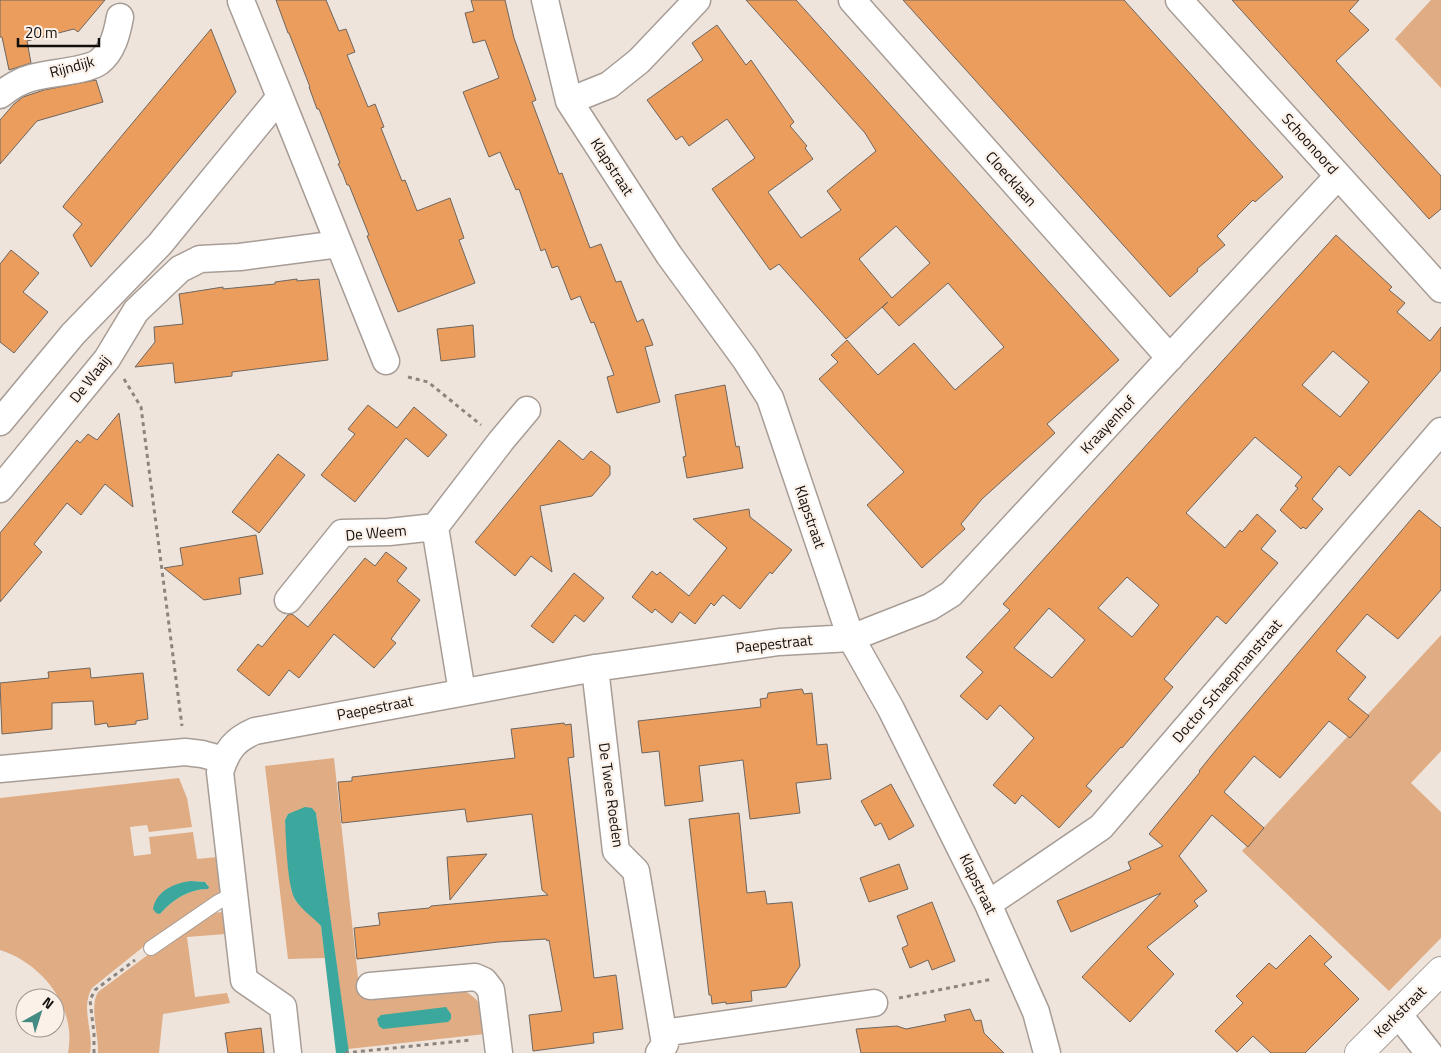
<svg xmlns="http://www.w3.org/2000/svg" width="1441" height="1053" viewBox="0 0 1441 1053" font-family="'Titillium Web',sans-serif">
  <rect width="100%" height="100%" fill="#eee4dc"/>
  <path fill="#dfac84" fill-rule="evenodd" d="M1431,0H1441V88L1395,39Z
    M1441,635V751L1411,783L1441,812V938L1389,991L1242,851Z
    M334,758L358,978L465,991C485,1003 483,1013 485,1034L348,1049L316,813L288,814L285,820L291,888L295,900L312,916L321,926L325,958L288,959L265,766Z
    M179,778L187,798L192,827L149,832L147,825L130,827L134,856L151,854L149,837L193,832L197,859L217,857L220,894L148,943L92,988C80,1008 94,1031 90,1053H68C77,1007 42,963 0,950V798ZM191,881L205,882L208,885V889C189,889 172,900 160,914L153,909Z
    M223,912L226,934L187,937L195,997L227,993L230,1003L163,1014L159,1053H98C99,1035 89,1007 98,992L149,954L211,913Z"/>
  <path fill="#3ba79d" d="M305,807L312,808L316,813L349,1053H336L321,926C313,917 303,911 296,901C287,889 286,838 285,820L288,814Z
    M191,881L205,882L209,887L208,889C189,889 172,900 160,914L156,913L153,909C156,891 174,883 191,881Z
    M446,1007L451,1014V1019L448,1022L383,1029L379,1026L377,1019L381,1015Z"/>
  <path fill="#ea9d5c" stroke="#6e665f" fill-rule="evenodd" d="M0,0H105L78,32L74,29L27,41L31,63L9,70L2,37H0Z
    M276,0H326L339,31L346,29L355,52L347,55L368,107L375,104L384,127L381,128L402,181L405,180L417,211L450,198L464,238L459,240L475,283L398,312L367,236L369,235L349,185H347L343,174L338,164L340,163L319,109H317L309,87H310L289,33H288Z
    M471,0H505L514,38L536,100L532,102L559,174L562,173L590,248L601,244L616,282L621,281L637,322L643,319L653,345L645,347L660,402L617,413L607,377L614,375L594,322L591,323L580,296L571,300L558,266L552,268L545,249L541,251L519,189L516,190L500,152L489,157L463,92L499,78L485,40L473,43L465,13L474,11Z
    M746,0H796L1119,360L1047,424L1055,433L982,499L961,524L965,529L922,568L867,505L904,472L819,379L838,362L831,355L847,340L878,375L914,343L955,390L1004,347L948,283L899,326L882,307L888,302L846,339L779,264L770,270L712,189L755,158L727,119L689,146L682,136L676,140L647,100L703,60L692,43L717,25L746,65L751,60L794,122L790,126L807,146L805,148L813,159L768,192L801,238L841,210L827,191L876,151L865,133ZM896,226L930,263L892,298L859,259Z
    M903,0H1124L1283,177L1255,202L1253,200L1217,236L1225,245L1197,269L1198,271L1170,297Z
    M1232,0H1359L1349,11L1369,30L1336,61L1441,176V209L1429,219Z
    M211,29L236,92L91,267L73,235L82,224L63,207L64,205Z
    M96,80L103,102L37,121L0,164V120L14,104L23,97L44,90Z
    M1336,235L1392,287L1389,290L1405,303L1397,312L1430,341L1441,327V370L1350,476L1339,466L1312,499L1323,509L1306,529L1303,527L1301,529L1280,510L1298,488L1295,486L1302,477L1255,437L1186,513L1225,548L1240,530L1242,532L1257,514L1276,531L1261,549L1278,563L1226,624L1217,616L1164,679L1173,687L1122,748L1121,747L1086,786L1092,791L1059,828L1022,795L1015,804L993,785L1034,738L1000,705L987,720L960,696L983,672L966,657L1010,610L1003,604ZM1333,351L1369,382L1340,417L1302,385ZM1127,577L1159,605L1132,637L1098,608ZM1049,608L1085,640L1052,678L1014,648Z
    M11,250L39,273L23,292L48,312L14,353L0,342V264Z
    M297,279V281L319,279L328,360L232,372V376L175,383L173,363L135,367L155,342L154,327L183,324L179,294L223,287V289L275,284V282Z
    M473,325L475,357L441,361L437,329Z
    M725,385L736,447L739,446L743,468L687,478L683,457L686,456L675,395Z
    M368,405L397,428L414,407L447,435L428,457L406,438L355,502L321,475L355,434L348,429Z
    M119,413L133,507L105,484L81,515L67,503L34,544L42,552L0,602V533L77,440L80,443L88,434L97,440Z
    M559,440L583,460L591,451L610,466V475L592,496L540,506L552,572L531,556L515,576L475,542Z
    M278,454L305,475L259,533L232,512Z
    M749,509L750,517L792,550L772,574L770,572L740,609L723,595L714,606L711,603L695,624L680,612L672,623L655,609L652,613L632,597L652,571L657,575L660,572L689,596L727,548L693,519Z
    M1419,510L1441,528V590L1398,639L1367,614L1336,651L1366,677L1348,699L1369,716L1350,738L1329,721L1280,778L1254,756L1224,792L1264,828L1248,847L1212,815L1179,856L1207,891L1194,901L1198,906L1147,947L1174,974L1130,1022L1082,977L1161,893L1071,932L1057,901L1131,869L1128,862L1163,846L1149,834L1200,772L1199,771L1216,750Z
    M256,535L263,574L239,578L241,594L204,600L164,568L183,565L180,548Z
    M386,552L407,568L397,581L420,600L391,639L396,643L374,668L334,634L299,678L289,670L269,696L237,670L258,644L262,647L288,615L292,614L308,627L365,558L375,566Z
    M574,573L604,598L584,622L575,615L553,643L531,626Z
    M90,668L91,678L143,673L148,719L136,721V724L108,727L107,723L95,725L93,701L52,703V729L2,734L0,683L49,678L48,672Z
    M802,689L804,694L812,693L817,745L827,744L831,779L796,783L800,813L750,819L743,760L699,766L703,801L665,806L659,751L642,753L638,721L761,707L760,699L767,698L768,693Z
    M564,723L565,725L571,724L574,757L568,758L594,978L616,975L623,1029L593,1033L594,1043L533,1051L529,1015L562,1011L549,940L547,941L546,939L498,942L357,959L354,928L380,925L378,913L429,908L431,906L548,895L542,890L532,814L467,822L465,809L342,823L338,782L352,781V777L515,758L511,729Z
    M891,784L914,826L889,840L881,823L875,826L861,801Z
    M739,813L747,893L765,891L767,904L792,902L800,966L786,987L751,991L752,1001L726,1004V1002L712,1004L711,995H709L689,819Z
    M487,854L450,900L447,857Z
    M899,864L908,889L869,902L860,878Z
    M932,902L955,961L932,970L928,960L910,968L902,948L908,945L897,916Z
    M1310,935L1332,957L1324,964L1359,999L1305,1053H1271L1253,1036L1237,1052L1215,1031L1243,1003L1236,996L1269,963L1276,969Z
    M970,1009L975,1021L981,1020L984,1033L1004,1053H861L856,1029L897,1026L906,1029L946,1021L944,1015Z
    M261,1028L264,1053H228L225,1033Z"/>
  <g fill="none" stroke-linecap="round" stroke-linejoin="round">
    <defs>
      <path id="service" d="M151,948L218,902L234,894"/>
      <path id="minor" d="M545,0L569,101L669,255L745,359L770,398L851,638L891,709L988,904L1036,1012L1047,1053
        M852,0L1170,358
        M1179,0L1441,289
        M241,1L280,97
        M0,95C9,88 19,81 31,78C47,73 87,71 99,62C113,51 117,33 120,17
        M569,101L609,85L639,61L697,0
        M339,244L386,361
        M0,422L73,334L160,244L280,97L339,244L240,257L200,259L180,269L136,311L107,359L0,489
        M288,600L342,533L389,532L435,527
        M595,668L616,851L636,871L665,1044L659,1053
        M462,692L435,527L501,441L527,410
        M0,769L185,752L202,754L224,760
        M988,904L1101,827L1441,431
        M370,986L475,977L484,981L491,990L499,1053
        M1398,1014L1429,1053
        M663,1033L874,1003
        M288,1053L283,1007L244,980L220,772C227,750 234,740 255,731L595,668L779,642L851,638L930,607L951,594L1338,176"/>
      <path id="tertiary" d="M1359,1053L1441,971"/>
    </defs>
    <use href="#service" stroke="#a79d96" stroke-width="16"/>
    <use href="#minor" stroke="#a79d96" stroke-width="29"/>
    <use href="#tertiary" stroke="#a79d96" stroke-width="30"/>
    <path stroke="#8c857f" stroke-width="3" stroke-dasharray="4 4" stroke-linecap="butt" d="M408,377L428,382L481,425
      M124,379L141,407L182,726
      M899,998L993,979
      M94,1053V1034L90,1000L95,990L135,960
      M345,1053L471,1040"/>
    <use href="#service" stroke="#fff" stroke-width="14"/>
    <use href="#minor" stroke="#fff" stroke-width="26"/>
    <use href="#tertiary" stroke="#fff" stroke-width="28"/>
  </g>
  <g text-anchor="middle" stroke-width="4.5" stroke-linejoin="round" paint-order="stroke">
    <g font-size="15" fill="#110e0b" stroke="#fbf1e9">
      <text transform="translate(72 67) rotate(-15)" y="5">Rijndijk</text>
      <text transform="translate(1310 144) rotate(48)" y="5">Schoonoord</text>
      <text transform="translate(612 167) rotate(57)" y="5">Klapstraat</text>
      <text transform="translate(1011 179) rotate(48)" y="5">Cloecklaan</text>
      <text transform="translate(90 379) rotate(-52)" y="5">De Waaij</text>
      <text transform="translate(1108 425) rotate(-47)" y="5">Kraayenhof</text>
      <text transform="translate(810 517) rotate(71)" y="5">Klapstraat</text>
      <text transform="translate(376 533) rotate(-5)" y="5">De Weem</text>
      <text transform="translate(774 644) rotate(-6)" y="5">Paepestraat</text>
      <text transform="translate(1227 681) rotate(-49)" y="5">Doctor Schaepmanstraat</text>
      <text transform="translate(375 708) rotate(-11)" y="5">Paepestraat</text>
      <text transform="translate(611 795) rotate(82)" y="5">De Twee Roeden</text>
      <text transform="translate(978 884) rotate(64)" y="5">Klapstraat</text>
      <text transform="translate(1400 1012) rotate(-45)" y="5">Kerkstraat</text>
    </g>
  </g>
  <g transform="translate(40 1013) rotate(39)"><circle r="24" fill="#fbf1e9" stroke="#9d9690"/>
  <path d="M0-4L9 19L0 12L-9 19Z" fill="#448b83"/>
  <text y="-8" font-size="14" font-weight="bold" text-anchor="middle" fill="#110e0b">N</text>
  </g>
  <path d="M18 38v8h81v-8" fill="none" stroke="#110e0b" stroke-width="2.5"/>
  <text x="25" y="38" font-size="15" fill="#110e0b" stroke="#fbf1e9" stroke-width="4" paint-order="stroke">20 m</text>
</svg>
